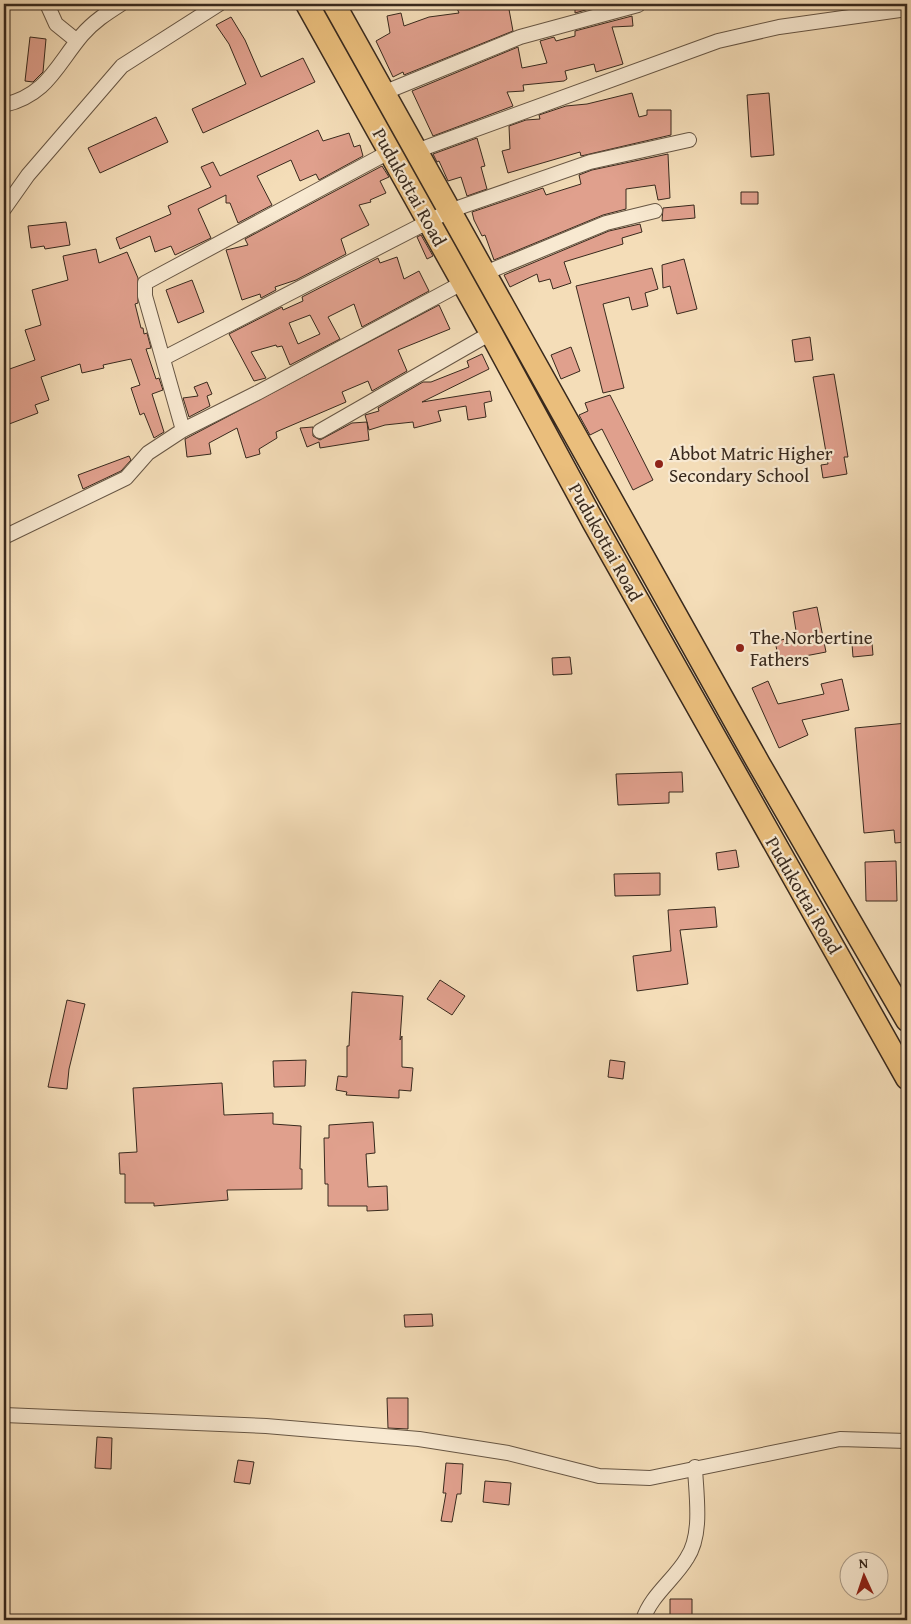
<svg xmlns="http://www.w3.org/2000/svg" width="911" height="1624" viewBox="0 0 911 1624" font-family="'Gentium Book Plus',serif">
  <rect width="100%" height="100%" fill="#f4ddb8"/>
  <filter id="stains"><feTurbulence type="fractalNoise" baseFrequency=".004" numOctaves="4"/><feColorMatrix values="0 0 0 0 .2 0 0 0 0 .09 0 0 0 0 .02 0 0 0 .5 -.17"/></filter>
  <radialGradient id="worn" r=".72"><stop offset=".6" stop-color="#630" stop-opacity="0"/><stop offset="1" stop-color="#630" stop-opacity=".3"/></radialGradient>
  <path fill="#e0a08d" stroke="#38291d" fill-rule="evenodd" d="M455,4H508L513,31L404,75L403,72L393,77L376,41L390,33L387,16L401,13L404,26L429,17L459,13Z
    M575,4H603V5L575,13Z
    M632,16L633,26L612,27L623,64L596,72L594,64L565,71L567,79L564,81L523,85L524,91L507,92L513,106L433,136L412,91L518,47L522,68L547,63L540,41L554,37L556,41L575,36V31Z
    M231,17L245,40L261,77L303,58L315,82L203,133L192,109L246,84L229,44L216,25Z
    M30,37L46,39L43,72L33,82L25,81Z
    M632,93L639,117L647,115V110H671V135L581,156L580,152L508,173L502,151L510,149L509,126L526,120L540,119L539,115L566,106L587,104Z
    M769,93L774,155L751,157L747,95Z
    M156,117L168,142L100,173L88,148Z
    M318,130L323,141L349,133L354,147L360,145L363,156L319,180L316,174L300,181L291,160L257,176L272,205L238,223L230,203H226V195L198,209L211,238L175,255L171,246L155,252L150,236L120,249L116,238L171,214L168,206L211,187L201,167L213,162L220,176Z
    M477,138L485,166L481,167L487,189L467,196L461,177L448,181L439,161L437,162L433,154Z
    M668,154L670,198L658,200L655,185L626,189V209L603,215L494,260L485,235L482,236L474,220L472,212L543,188L546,195L581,184L579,175L592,170Z
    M382,166L389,177L380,181L386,193L370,200L371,202L359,205L369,225L341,239L346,254L296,280L275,287L276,290L261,298L260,294L242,300L226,250L248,245L245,239Z
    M741,192H758V204H741Z
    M694,205L695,218L662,221L663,208Z
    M66,222L70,245L45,249L44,246L31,248L28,226Z
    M640,224L642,232L622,238L623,244L564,262L571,283L553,289L550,279L539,282L537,274L510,287L504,275L609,231Z
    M421,235L433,256L427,259L417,237Z
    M96,249L99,263L127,252L138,278V303L135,304L141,328H143L144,334L147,333L151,348L146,349L156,379L159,378L163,390L152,394L164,432L154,438L144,413L140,415L131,388L140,385L131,359L103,365L104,368L82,373L80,364L41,377L49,400L35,405L38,413L4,426V371L35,360L25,330L41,325L32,290L68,280L63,256Z
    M397,257L404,279L419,271L429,291L362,327L354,304L328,317L340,339L290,365L282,346L277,347L276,345L251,352L266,378L254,381L229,334L282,307L283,310L303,301L302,297L378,258L380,263ZM310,315L320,334L298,344L289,323Z
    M684,259L697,309L677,314L670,286L663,288L662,265Z
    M652,268L658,289L645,293L648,306L632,310L629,297L603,304L624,388L603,393L576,286Z
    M192,280L204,312L178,323L166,290Z
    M439,305L450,329L398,350L407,371L372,391L368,381L342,392L346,402L276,432L277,438L259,449L260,454L246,458L237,428L209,443L211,454L187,457L185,439L187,438Z
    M810,337L813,360L795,362L792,340Z
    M571,347L580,371L561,379L551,355Z
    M482,354L489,369L422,402L490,391L492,401L484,403L486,417L468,420L466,406L438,411L441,421L414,428L413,422L385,425L369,430L367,422L369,440L320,448L319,442L307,447L300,428L313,427V436L320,440L352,423L367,422L365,415L379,411L378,408L423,382H431L469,367L467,361Z
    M834,374L848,457H844L847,474L823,478L821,465L828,464L813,377Z
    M207,382L212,394L207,396L210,406L189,417L183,398L198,396L194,387Z
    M610,395L653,480L633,490L602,429L590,435L579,415L588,411L585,403Z
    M129,456L131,460L121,471L83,489L78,475Z
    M817,607L826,652L779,661L775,641L797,637L793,612Z
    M872,643L873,655L853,657L852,644Z
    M570,657L572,674L553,675L552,658Z
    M842,679L849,710L802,720L808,735L779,748L752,688L768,681L778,704L824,694L821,684Z
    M907,723V842L895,843L894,830L864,833L855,728Z
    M682,772L683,792H669V803L618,805L616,774Z
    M736,850L739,867L718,870L716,853Z
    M896,861L897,901H866L865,862Z
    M660,873V895L615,896L614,874Z
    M715,907L717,927L680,930L688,984L637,991L633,956L671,951L668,910Z
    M440,980L465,996L452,1015L427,999Z
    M352,992L403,996L400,1040L402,1036V1067L413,1068L411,1091L399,1090V1098L346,1095L347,1092L336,1090L338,1076L347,1077V1046H349Z
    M67,1000L85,1004L69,1069L67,1089L48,1087Z
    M306,1060L305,1086L274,1087L273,1061Z
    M610,1060L625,1062L623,1079L608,1077Z
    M222,1083L224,1115L273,1113V1124L301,1126L300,1169H302V1189L227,1190L228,1200L154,1206V1203H125V1174H120L119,1153L137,1152L133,1088Z
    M373,1122L375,1153L366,1154L368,1187L387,1186L388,1210L367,1211V1206H328V1184H325L324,1138H329V1125Z
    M432,1314L433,1326L405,1327L404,1315Z
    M387,1398H408V1429L388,1428Z
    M97,1437L112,1438L111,1469L95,1468Z
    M238,1460L254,1462L250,1484L234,1482Z
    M446,1463L463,1464L461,1494H457L452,1522L441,1521L446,1493H443Z
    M485,1481L511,1483L509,1505L483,1502Z
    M670,1599H692V1619H670Z"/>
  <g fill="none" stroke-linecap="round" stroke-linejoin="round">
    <defs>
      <path id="minor" d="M47,4L56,24L77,41
        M383,93L520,37L638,5
        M4,105C47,95 56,66 82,35C93,22 107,13 121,4
        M416,151L718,41L779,27L907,9
        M4,209L28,175L122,66L219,4
        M485,273L606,223L655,211
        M164,358L449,211L590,162L689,140
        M183,430L145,296V283L389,152
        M320,431L491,333
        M4,537L126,478L148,453L183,430L257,393L464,282
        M4,1415L266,1426L419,1439L508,1453L599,1476L650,1478L840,1439L907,1441
        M643,1620C651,1595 674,1580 687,1558C703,1534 696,1495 695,1467"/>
      <path id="trunk" d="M307,4L491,333L594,523L907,1078
        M334,4L759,764L907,1020"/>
    </defs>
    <use href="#minor" stroke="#675644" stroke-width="16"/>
    <use href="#trunk" stroke="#38291d" stroke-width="25"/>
    <use href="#minor" stroke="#f8e9d1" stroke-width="14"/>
    <use href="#trunk" stroke="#eabe7c" stroke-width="22"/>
  </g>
  <g fill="#8f2418" stroke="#f8e9d1" stroke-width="2">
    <circle cx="659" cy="464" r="5"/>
    <circle cx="740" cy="648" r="5"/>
  </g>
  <g text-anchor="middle" stroke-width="4.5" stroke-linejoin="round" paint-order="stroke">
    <g font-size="19" fill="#38291d" stroke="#f8e9d1">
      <text transform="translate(410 187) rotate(61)" y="7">Pudukottai Road</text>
      <text transform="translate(606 542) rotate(61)" y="7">Pudukottai Road</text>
      <text transform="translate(804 895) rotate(60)" y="7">Pudukottai Road</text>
    </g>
    <g font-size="19" fill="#38291d" stroke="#f8e9d1" text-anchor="start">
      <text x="669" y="460">Abbot Matric Higher<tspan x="669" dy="22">Secondary School</tspan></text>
      <text x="750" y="644">The Norbertine<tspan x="750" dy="22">Fathers</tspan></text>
    </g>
  </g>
  <rect width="911" height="1624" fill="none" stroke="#f4ddb8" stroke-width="20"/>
  <rect x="5" y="5" width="901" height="1614" fill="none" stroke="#38291d" stroke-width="2.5"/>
  <rect x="10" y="10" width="891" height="1604" fill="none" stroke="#38291d"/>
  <g transform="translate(864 1576) rotate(357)"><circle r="24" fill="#f8e9d1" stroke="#ab9c89"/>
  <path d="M0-4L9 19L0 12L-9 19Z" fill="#8f2418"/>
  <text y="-8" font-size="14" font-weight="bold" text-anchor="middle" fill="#38291d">N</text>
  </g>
  <rect width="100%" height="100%" filter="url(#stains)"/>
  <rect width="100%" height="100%" fill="url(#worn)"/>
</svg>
